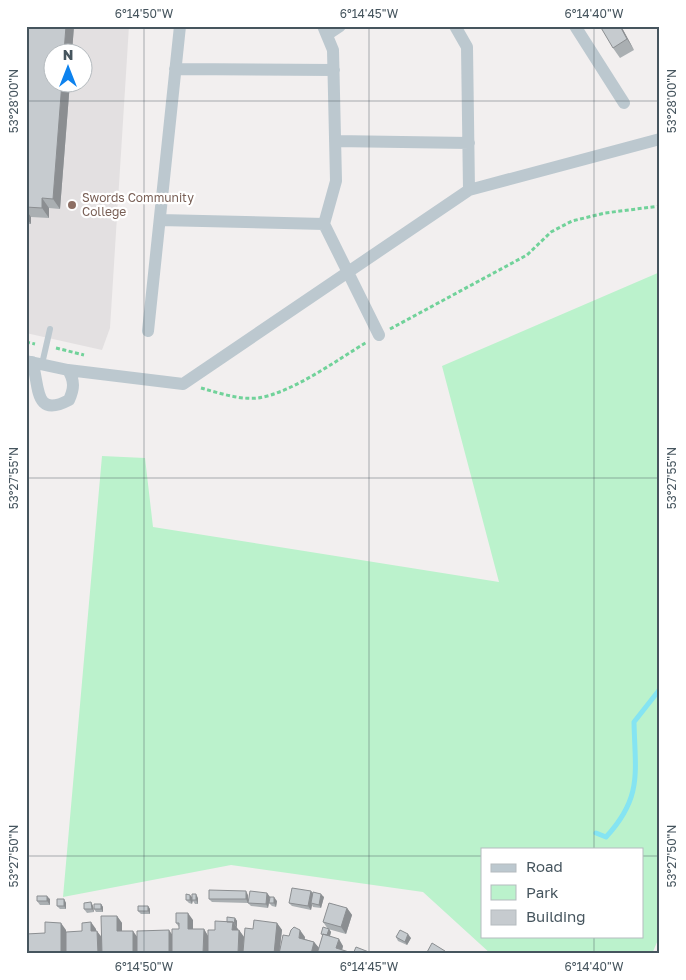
<svg xmlns="http://www.w3.org/2000/svg" width="686" height="980" viewBox="0 0 686 980" font-family="'Golos Text',sans-serif">
  <rect width="100%" height="100%" fill="#f2efef"/>
  <path fill="#e3e0e1" fill-rule="evenodd" d="M26,26H129L110,328L102,350L26,333ZM52,52H82V82H52Z"/>
  <path fill="#bbf2cc" fill-rule="evenodd" d="M660,272V935L652,954H491L423,892L231,865L63,897L102,456L145,458L153,527L499,582L442,366ZM482,849H642V936H482Z"/>
  <g fill="none" stroke-linecap="round" stroke-linejoin="round">
    <path stroke="#85e4f2" stroke-width="5" d="M596,833L606,837C643,797 635,772 634,722L660,689"/>
    <path stroke="#71d29a" stroke-width="3" stroke-dasharray="4 2.5" stroke-linecap="butt" d="M390,329L527,255L551,232L572,221L605,213L660,206
      M26,342L35,344
      M56,348L84,355
      M201,388C219,393 239,400 258,398C292,393 337,360 367,342"/>
    <path stroke="#bcc8cf" stroke-width="6" d="M42,364L50,329"/>
    <path stroke="#bcc8cf" stroke-width="12" d="M323,26L333,50L336,181L324,224L379,335
      M455,26L467,47L469,190
      M575,26L624,103
      M328,34L340,26
      M175,69L334,70
      M335,141L469,143
      M160,220L324,224
      M148,331L180,26
      M26,361L68,370L183,384L469,190L660,139
      M32,362C40,385 33,419 69,400C74,389 75,381 68,370"/>
  </g>
  <path fill="#aaafb2" d="M26,26H74L72,52H52V82H70L60,209L49,208V218L31,217V224H26Z
    M621,26L634,50L620,58L613,48Z
    M311,891L313,893L324,897L321,908L313,907L312,905L311,910L292,906L289,903Z
    M267,893L270,897L268,908L251,906L248,903Z
    M248,895V903L212,902L209,899Z
    M192,898H198V904H195L193,901L192,904L189,903L186,900Z
    M50,899V905H40L37,901Z
    M64,899L66,903V909H60L57,906Z
    M277,901L276,907L272,906L269,903Z
    M91,902L93,906L94,912L87,913L84,909Z
    M101,904L103,907V912H96L94,909Z
    M148,906L150,909V914H141L138,911Z
    M347,908L352,915L346,934L328,929L323,922Z
    M117,916L122,923V931L137,937L172,935L179,929V927L176,923L193,920V929H204L208,936L227,922L235,918L237,921V927H236L238,930H239L244,937V944L253,929L277,923L282,930L280,949L289,936L305,937V939L314,942L319,948L323,935L321,934L329,929L331,932L330,936L343,946L342,950L349,952L350,954H209L208,953V954H66L82,931L96,929V931L102,937Z
    M396,937L411,938L407,945L398,941Z"/>
  <path fill="#8b8e91" d="M66,26H74L72,52H64Z
    M620,26H621L634,50L627,39Z
    M62,82H70L60,209L53,199Z
    M42,198L49,208V218L42,208Z
    M26,210L31,217V224L26,218Z
    M246,891L248,895V903L246,899Z
    M311,891L313,895L311,903L312,905L311,910L308,906Z
    M267,893L270,897L268,908L266,904Z
    M196,894L198,898V904L196,900Z
    M321,894L324,897L321,908L319,905Z
    M190,895L193,898L192,904L190,900Z
    M47,896L50,899V905L47,901Z
    M274,897L277,901L276,907L274,903Z
    M64,899L66,903V909L64,906Z
    M91,902L93,906L94,912L92,909Z
    M101,904L103,907V912L101,909Z
    M148,906L150,909V914L148,911Z
    M347,908L352,915L346,934L341,927Z
    M188,913L193,920V936L188,929Z
    M117,916L122,923V938L117,931Z
    M235,918L237,921V927L234,923Z
    M91,922L96,929V938L91,931Z
    M233,922L238,929L237,937L232,930Z
    M61,923L66,930V954H61Z
    M277,923L282,930L279,954H274Z
    M204,929L208,936V954L203,953Z
    M329,929L331,932L329,939L327,935Z
    M169,930L174,937L173,954H169Z
    M239,930L244,937L243,954H239L238,953Z
    M300,930L305,937L303,945L299,938Z
    M97,931L102,938V954H98Z
    M133,931L138,938V954H133Z
    M408,934L411,938L407,945L405,942Z
    M339,939L343,946L341,954L336,948Z
    M314,942L319,948L318,954H311Z"/>
  <path fill="#c6cbcf" stroke="#8b8e91" d="M26,26H66L64,52H52V82H62L53,199L42,198V208L26,207Z
    M600,26H620L627,39L613,48Z
    M292,888L311,891L308,906L289,903Z
    M209,890L246,891V899H209Z
    M250,891L267,893L266,904L248,903Z
    M313,892L321,894L319,905L311,903Z
    M186,894L190,895V900H186Z
    M192,894H196V900H192Z
    M37,896H47V901H37Z
    M270,897H274V903H269Z
    M57,899H64V906H57Z
    M91,902L92,909H84V903Z
    M329,903L347,908L341,927L323,922Z
    M94,904H101V909H94Z
    M138,906H148V911H138Z
    M176,913H188V929H204L203,953H172V929H179V923H176Z
    M101,916H117V931H133V954H102Z
    M227,917L235,918L234,923L233,922H227Z
    M254,920L277,923L274,954H254L243,952L245,928L253,929Z
    M215,921L233,922L232,930H239L238,953L208,952V930H215Z
    M45,922L61,923V954H26V934L45,933Z
    M91,922V931H97L98,954H66V932L82,931V923Z
    M294,927L300,930L299,938L314,942L311,954H279L283,935L289,936L291,930Z
    M323,927L329,929L327,935L321,934Z
    M169,930V954H137V931Z
    M400,930L408,934L405,942L396,937Z
    M323,934L339,939L336,948L349,952L348,954H317Z
    M432,943L445,951L444,954H426Z
    M356,947L374,954H353Z"/>
  <path fill="none" stroke="#46555e" stroke-width="1" stroke-opacity="0.45" d="M144,26V954M369,26V954M594,26V849M26,101H660M26,478H660M26,856H482M642,856H660M594,936V954"/>
  <circle fill="#8d6e63" stroke="#fff" stroke-width="2" cx="72" cy="205" r="5"/>
  <g text-anchor="middle" stroke-width="4.5" stroke-linejoin="round" paint-order="stroke">
    <g font-size="12" fill="#785e54" stroke="#fff" text-anchor="start">
      <text x="82" y="202">Swords Community<tspan x="82" dy="14">College</tspan></text>
    </g>
  </g>
  <rect width="686" height="980" fill="none" stroke="#ffffff" stroke-width="55"/>
  <rect x="481" y="848" width="162" height="90" fill="#ffffff" stroke="#b5bbbf"/>
  <rect x="491" y="864" width="25" height="8" fill="#bcc8cf" stroke="#b5bbbf"/>
  <text x="526" y="872" font-size="15" fill="#46555e">Road</text>
  <rect x="491" y="885" width="25" height="15" fill="#bbf2cc" stroke="#b5bbbf"/>
  <text x="526" y="898" font-size="15" fill="#46555e">Park</text>
  <rect x="491" y="910" width="25" height="15" fill="#c6cbcf" stroke="#b5bbbf"/>
  <text x="526" y="922" font-size="15" fill="#46555e">Building</text>
  <g transform="translate(68 68)"><circle r="24" fill="#ffffff" stroke="#b5bbbf"/>
  <path d="M0-4L9 19L0 12L-9 19Z" fill="#0d82ee"/>
  <text y="-8" font-size="14" font-weight="bold" text-anchor="middle" fill="#46555e">N</text>
  </g>
  <rect x="28" y="28" width="630" height="924" fill="none" stroke="#46555e" stroke-width="2"/>
  <g font-size="12" text-anchor="middle" fill="#46555e">
    <text x="144" y="18">6°14'50"W</text>
    <text x="369" y="18">6°14'45"W</text>
    <text x="594" y="18">6°14'40"W</text>
    <text transform="translate(14 101) rotate(-90)" y="4">53°28'00"N</text>
    <text transform="translate(672 101) rotate(-90)" y="4">53°28'00"N</text>
    <text transform="translate(14 478) rotate(-90)" y="4">53°27'55"N</text>
    <text transform="translate(672 478) rotate(-90)" y="4">53°27'55"N</text>
    <text transform="translate(14 856) rotate(-90)" y="4">53°27'50"N</text>
    <text transform="translate(672 856) rotate(-90)" y="4">53°27'50"N</text>
    <text x="144" y="971">6°14'50"W</text>
    <text x="369" y="971">6°14'45"W</text>
    <text x="594" y="971">6°14'40"W</text>
  </g>
</svg>
